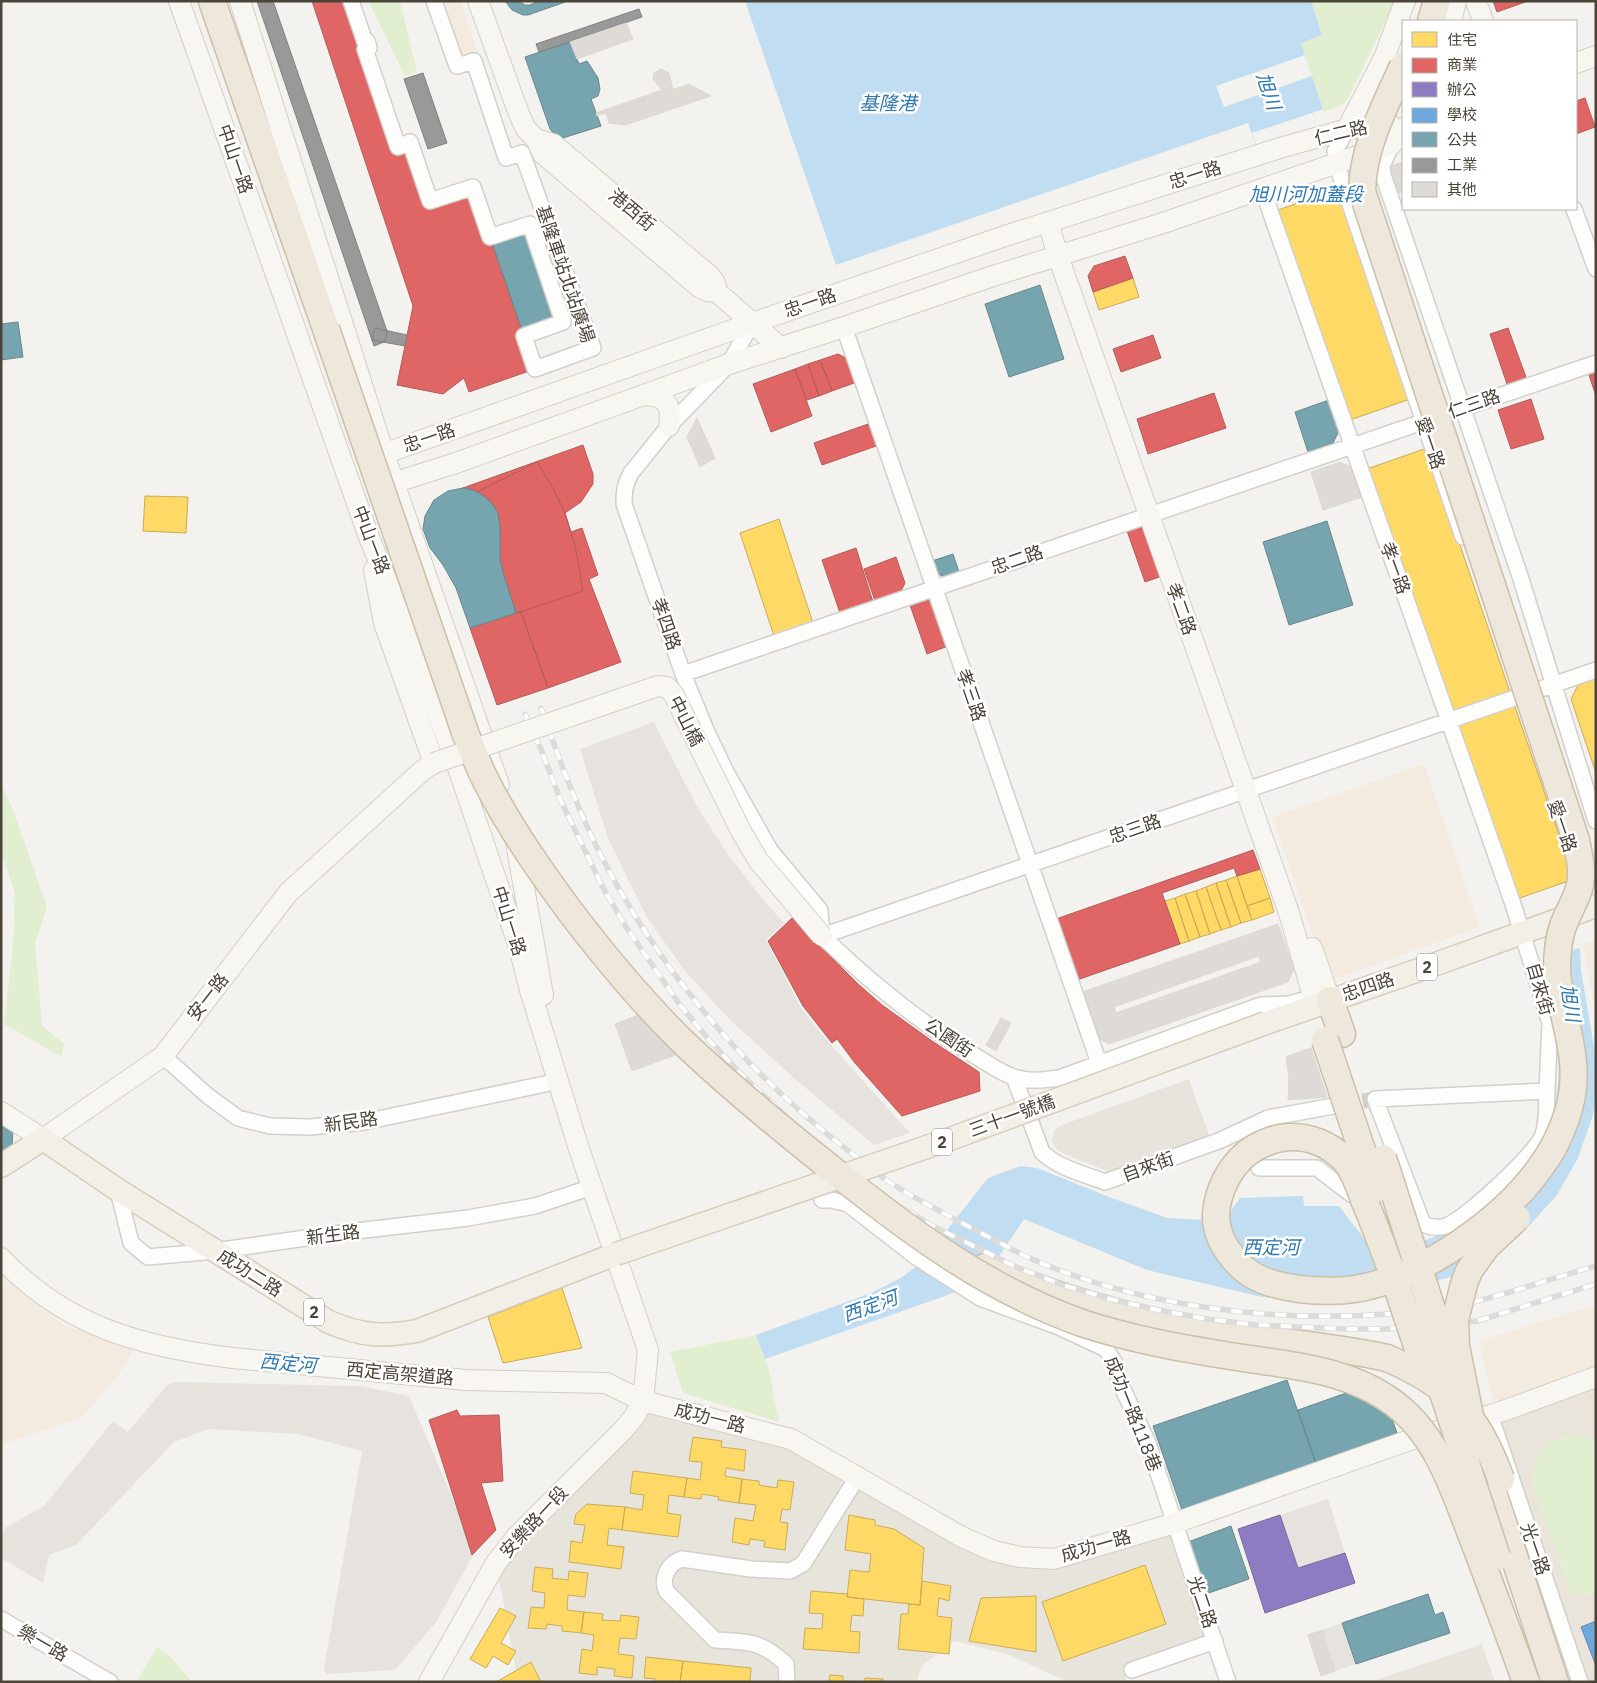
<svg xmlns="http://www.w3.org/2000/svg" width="1597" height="1683" viewBox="0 0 1597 1683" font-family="'IBM Plex Sans','Noto Sans TC',sans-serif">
  <rect width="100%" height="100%" fill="#f4f2ee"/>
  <path fill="#e7e4dc" d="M1189,1079L1210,1138L1112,1173L1062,1153L1056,1149L1052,1141L1054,1131L1059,1126Z
    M643,1401L791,1439L1020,1557L1175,1523L1215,1641L1132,1670L1124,1682H1068L1007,1654L954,1641L922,1666L916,1682H518L496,1563Z
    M1482,1644L1495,1682H1370Z"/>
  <path fill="#f3ebdf" d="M434,1H460L480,59L457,66Z
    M1424,764L1480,927L1329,981L1272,817Z
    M1596,940V1020L1583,944Z
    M1,1272L16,1288L64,1325L132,1348V1352L119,1374L83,1417L1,1445Z
    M1596,1305V1387L1498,1421L1479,1341Z"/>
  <path fill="#eae5da" d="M1596,1387V1682H1588L1498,1421Z"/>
  <path fill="#e1eecf" d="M368,1H400L417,72L405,76Z
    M1311,1H1395L1348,99L1342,105L1324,112L1301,43L1322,35Z
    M1,785L12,807L47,907L35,944L42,1025L64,1044L62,1057L4,1024L13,946L15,893L1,853Z
    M756,1335L769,1370L779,1422L683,1393L670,1352Z
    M1577,1434L1592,1439L1596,1443V1597H1586L1570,1591L1531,1480L1537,1459L1544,1448L1560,1438Z
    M157,1647L169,1655L192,1682H136Z"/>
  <path fill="#e6e3df" d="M654,722L696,805L727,853L765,902L784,923L766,940L801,1008L831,1045L910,1133L874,1145L795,1079L729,1019L685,971L648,919L634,892L608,838L580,749Z
    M178,1382L360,1386L409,1396L475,1552L436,1622L395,1670L327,1674L324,1669L362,1451L298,1434L209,1429L174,1442L76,1545L49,1555L43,1583L1,1558V1539L5,1528L44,1506L113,1421L128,1432L168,1384Z
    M1328,1499L1345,1553L1298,1568L1280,1515Z
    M1342,1623L1356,1664L1335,1671L1322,1630Z"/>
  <path fill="#c0ddf1" d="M745,1H1311L1322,35L1301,43L1323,109L1312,113L1574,879L1562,897L1580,948L1581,970L1596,1059V1089L1593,1115L1578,1158L1557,1195L1528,1227L1484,1262L1450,1277L1390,1293L1320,1302L1262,1297L1147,1270L1024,1219L985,1277L945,1296L765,1359L756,1335L871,1293L901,1278L921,1263L988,1178L1021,1166L1037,1168L1109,1197L1167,1218L1224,1221L1240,1198L1303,1196L1304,1206H1339L1378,1257L1457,1229L1553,1123L1558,1084L1559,1063L1546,978L1547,960L1528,909L1517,899L1248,123L836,265Z"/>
  <path fill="#f4f2ee" d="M1305,55L1312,76L1224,107L1216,86Z
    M1312,113L1338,189L1278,210L1252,133Z
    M1410,399L1427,448L1367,469L1350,420Z
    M1574,879L1565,897L1582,947L1544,960L1526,910L1518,904L1517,899Z"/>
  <path fill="#ffd966" stroke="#c9ac58" d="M1338,189L1410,399L1350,420L1278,210Z
    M1133,278L1139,297L1099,310L1093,292Z
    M1427,448L1512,698L1454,719L1367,469Z
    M145,496L188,497L186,533L143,531Z
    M779,519L813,623L774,636L740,533Z
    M1596,677V773L1571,699L1579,683Z
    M1512,698L1574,879L1517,899L1454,719Z
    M1260,869L1270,898L1247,906L1237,876Z
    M1237,876L1252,920L1241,923L1226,880Z
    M1226,880L1241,923L1231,927L1216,883Z
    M1216,883L1231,927L1221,930L1206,887Z
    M1206,887L1221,930L1210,934L1196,891Z
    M1196,891L1210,934L1200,937L1185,894Z
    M1185,894L1200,937L1189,941L1175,898Z
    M1175,898L1189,941L1180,944L1165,901Z
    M1270,898L1274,912L1252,920L1247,906Z
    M562,1288L582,1348L503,1363L488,1317Z
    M693,1437L722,1441L721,1447L746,1450L744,1471L726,1468L725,1476L742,1479L739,1503L718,1500L719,1497L702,1494L701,1499L684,1497L687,1478L700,1480L702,1462L689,1461Z
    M633,1471L687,1478L684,1497L669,1495L667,1513L681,1515L678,1537L622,1530L625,1507L642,1510L644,1495L630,1493Z
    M742,1479L759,1481V1485L777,1488L778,1480L794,1482L790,1510L782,1509L780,1522L788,1523L785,1550L764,1547L765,1541L750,1539L749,1545L732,1542L735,1518L753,1521L756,1505L739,1503Z
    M587,1504L625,1507L622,1530L609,1528L607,1545L624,1547L621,1569L569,1562L571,1541L582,1543L585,1525L574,1524L576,1514Z
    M849,1515L875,1520V1525L894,1529L924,1548L920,1605L847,1597L850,1570L869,1572L871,1554L845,1550Z
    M1145,1565L1166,1624L1063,1661L1042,1602Z
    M535,1567L553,1569L552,1578L568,1580L569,1571L588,1573L585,1597L568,1595L567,1610L584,1612L581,1633L562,1631V1626L547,1624L546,1629L528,1628L531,1607L544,1608L545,1593L532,1591Z
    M922,1581L951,1586L949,1601L939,1598L937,1616L952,1618L949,1654L898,1649L901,1614H908L909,1604L920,1605Z
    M811,1591L847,1594V1597L864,1599L863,1616L852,1615L850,1631L860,1632L859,1653L803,1649L805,1628L822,1629L823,1614L809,1613Z
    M1036,1596V1652L969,1641L981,1598Z
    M500,1608L516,1616L501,1643L516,1651L508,1665L493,1656L486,1668L470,1659Z
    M584,1612L603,1614L602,1620L620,1621L621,1615L639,1617L636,1639L620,1638L618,1654L634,1656L632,1678L614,1676L615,1669L597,1667V1675L579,1673L582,1649L592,1651L594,1635L581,1633Z
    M646,1657L683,1661L680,1682H655L656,1679L644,1678Z
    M683,1661L751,1668L750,1682H680Z
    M531,1662L541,1682H496Z
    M830,1675L843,1676V1681L859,1682H829Z
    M865,1678L883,1679L882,1682H865Z"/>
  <path fill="#e06666" stroke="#b35c58" d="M312,1H351L398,147L410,142L430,201L473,187L535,369L469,392L464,378L443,394L397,385L413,306Z
    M1493,1H1528L1497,12Z
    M1585,98L1595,127L1576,134V101Z
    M1125,256L1133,278L1093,292L1088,276L1094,266Z
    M1508,328L1526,377L1507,384L1490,334Z
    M1153,335L1161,358L1121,372L1113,349Z
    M838,354L848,359L857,382L832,391L820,360Z
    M820,360L832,391L819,396L808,364Z
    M808,364L819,396L807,400L795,369Z
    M795,369L812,416L771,432L753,384Z
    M1596,373V396L1589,375Z
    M1214,393L1226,428L1148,454L1137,419Z
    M1531,399L1544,439L1511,449L1498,410Z
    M871,423L879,445L822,465L814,443Z
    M583,445L593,474V484L581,502L565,513L571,532L582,528L598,575L589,579L621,662L548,688L521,612L516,613L504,576L499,555L500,529L498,513L493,505L484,496L473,490L460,489Z
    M537,462L554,490L565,513L576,550L583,591L516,613L504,576L500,560V529L498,513L489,500L477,492Z
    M1135,525L1145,529L1162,576L1145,582L1126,528Z
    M856,548L873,602L840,613L822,560Z
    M896,557L905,583L900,593L875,601L864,569Z
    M925,599L933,603L948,646L927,654L910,605Z
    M521,612L548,688L497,705L470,628Z
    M1253,850L1260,869L1237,876L1234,868L1162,893L1180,944L1077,980L1056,919Z
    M792,918L858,984L882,1005L932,1041L979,1072L980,1091L902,1116L855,1063L837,1039L832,1043L803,1006L768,941Z
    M457,1410L460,1416L499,1415L503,1481L481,1483L496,1530L472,1555L429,1420Z"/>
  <path fill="#8e7cc3" stroke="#7a6b9a" d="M1280,1515L1298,1568L1345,1553L1355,1583L1265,1613L1238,1529Z"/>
  <path fill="#6fa8dc" stroke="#648aab" d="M1596,1621V1666L1581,1627Z"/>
  <path fill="#76a5af" stroke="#69888c" d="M505,1H518L525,5H530L538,1H568L528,15H523L512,10Z
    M570,42L579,64L587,61L598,78L600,89L598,96L591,99L601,126L563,138L554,134L550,129L525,57Z
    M530,224L563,322L524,336L490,237Z
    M1040,285L1064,359L1009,377L985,304Z
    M18,322L23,357L1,360V324Z
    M1329,400L1339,431L1333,443L1308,452L1295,412Z
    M463,488L473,490L484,496L493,505L498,513L500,529V560L504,576L516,613L470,628L456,588L443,565L430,548L423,529L425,516L434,500L448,491Z
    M1327,521L1353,605L1289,625L1263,542Z
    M953,554L959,572L945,577L936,573L932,561Z
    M1,1118L13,1126L12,1148L1,1155Z
    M1287,1380L1316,1464L1182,1510L1153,1426Z
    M1349,1392L1383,1406L1391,1416L1398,1436L1316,1464L1298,1410Z
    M1231,1526L1249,1579L1203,1595L1188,1542Z
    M1428,1594L1435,1615L1443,1612L1450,1633L1356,1664L1342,1623Z"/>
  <path fill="#999" stroke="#82807c" d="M257,1H273L387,331L386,338L384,342L374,346Z
    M639,9L642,17L539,52L536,44Z
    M423,73L447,143L428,149L404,79Z
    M375,328L407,335L405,346L372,340Z"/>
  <path fill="#dedbd6" stroke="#dcd9d4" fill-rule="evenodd" d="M626,23L633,39L577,59L570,42Z
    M661,69L669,73L673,90L597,116L596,113L662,90L653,79L654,73Z
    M689,84L711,96L625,125L609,123L606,113Z
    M1403,162V191L1399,193L1390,166Z
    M697,418L715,458L700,467L687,437Z
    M1340,462L1353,468L1362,497L1323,510L1311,472Z
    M1278,924L1294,969L1288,982L1109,1044L1098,1038L1082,992ZM1259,956L1261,962L1116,1013L1114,1007Z
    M641,1014L678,1054L632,1071L615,1024Z
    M1001,1018L1011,1023L996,1051L986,1045Z
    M1311,1048L1327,1097L1288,1100L1289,1079L1286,1057Z
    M1322,1630L1335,1671L1321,1676L1308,1635Z"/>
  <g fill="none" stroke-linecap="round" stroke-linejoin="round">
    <path stroke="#d2cfca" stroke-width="15" stroke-dasharray="15 8" stroke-linecap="butt" d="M1340,1105L1375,1099"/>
    <defs>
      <path id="street" d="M351,1L365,42L367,41L369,48L365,49L398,147L410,142L430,201L473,187L490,237L530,224L563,322L524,336L535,369L593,348L522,153L506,158L474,61L457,66L434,1
        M1347,129L1335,151L1336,163L1463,537
        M1392,144L1382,166L1383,175L1520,576L1596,821
        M1262,188L1513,904L1550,1023L1547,1091L1375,1099L1423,1224C1430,1227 1437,1229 1446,1226C1463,1221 1534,1155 1542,1137C1548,1124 1546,1106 1547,1091
        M1574,209L1596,269
        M752,323L729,364L669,426L631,473C625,483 624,492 624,504L683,674L706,730L726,772L770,850L820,910L822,936
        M844,327L1099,1063
        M683,674L1596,363
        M822,936L1596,670
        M822,936C869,981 921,1024 977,1057C989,1064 1001,1073 1014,1077C1029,1082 1044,1080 1059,1078L1261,1005L1289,1004L1307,999
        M163,1056L208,1096L238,1118L270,1126L310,1127L364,1122L559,1081
        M1014,1077L1042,1152C1058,1168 1084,1174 1105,1182L1221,1140L1268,1118L1333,1106
        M1259,1168H1317L1351,1194
        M118,1190L131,1243L148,1257L215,1251L348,1232L468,1218L535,1206L592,1187
        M822,1200H831L848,1204L916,1257L980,1298L1059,1327L1106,1349L1115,1363L1120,1383L1148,1443L1228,1682
        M1490,1415L1580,1682
        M1,1619L110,1682
        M1132,1670L1215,1641
        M787,1682L786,1664C760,1640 748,1642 715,1640L667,1592C660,1579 668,1563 682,1559L751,1569L790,1571L803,1564L858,1476"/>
      <path id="secondary" d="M179,1L370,540L402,618L458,768L519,947L530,990L579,1149L648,1350L643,1401L634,1417L623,1430L517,1536L496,1563L429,1682
        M240,1L384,454L499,785
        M478,1L519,114L526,129L536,139L543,154L699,287L707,291L717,292L781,348
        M1476,1L1483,21
        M1451,21L1456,1
        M1576,63L1596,56
        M1347,129L1384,58L1405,1
        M536,139L553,144L710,276L715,283L717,292
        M1048,222L1058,256L1289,913L1316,1006
        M643,395C666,396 672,403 669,426
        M372,458L752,323L1008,235L1280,148L1347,129L1389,123
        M380,487L456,463L729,364L844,327L990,277L1163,223L1392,144L1403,128
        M515,837L543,995
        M1312,948L1330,1000
        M1,1112L43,1139L163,1056L288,893L423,770L434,763L384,623L374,570
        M1,1258C66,1327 142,1347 233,1358L466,1380L606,1383L643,1401L791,1439L962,1537L994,1551L1020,1557L1054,1559L1175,1523L1424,1435L1503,1411L1596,1377"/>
      <path id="primary" d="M1266,1023L1436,964L1596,906
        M1,1166L43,1139L118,1190L329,1322C362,1336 382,1337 417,1331L616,1254"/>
      <path id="highway" d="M212,1L326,329
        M1431,21L1437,1
        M1330,1000L1342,1034
        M985,1267C1057,1298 1133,1320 1211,1332C1270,1342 1329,1345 1387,1358
        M1480,1452L1555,1682"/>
    </defs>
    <use href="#street" stroke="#d2d0cb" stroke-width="18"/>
    <use href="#secondary" stroke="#d3cfc5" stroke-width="22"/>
    <use href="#primary" stroke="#d6cebb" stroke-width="25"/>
    <use href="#highway" stroke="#ccbfa9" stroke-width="29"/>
    <use href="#street" stroke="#fdfdfc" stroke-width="15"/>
    <use href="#secondary" stroke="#f7f6f1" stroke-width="20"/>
    <use href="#primary" stroke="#f2efe6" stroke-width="22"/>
    <use href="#highway" stroke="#ede8db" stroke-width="26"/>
    <defs>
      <path id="rail" d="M541,708C563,770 585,830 618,887C676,989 753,1077 846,1149C862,1161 877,1175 894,1185C921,1202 949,1216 977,1231C993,1239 1009,1248 1025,1256C1132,1305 1270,1323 1387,1314C1415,1312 1445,1309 1473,1302C1515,1292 1555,1277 1596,1266
        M525,714L543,754L560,799L602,886L626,927L680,1005L710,1041L742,1075L810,1139L884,1198L935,1227L1016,1267L1063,1285L1110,1299L1158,1310L1207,1319L1256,1325L1345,1329H1389L1477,1321L1596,1284"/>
    </defs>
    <use href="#rail" stroke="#dbdbda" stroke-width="5.5"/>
    <use href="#rail" stroke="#fff" stroke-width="4" stroke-dasharray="11" stroke-linecap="butt"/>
    <defs>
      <path id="secondary-bridge" d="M434,763L658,686L667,687L674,695L741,831L758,860L822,936"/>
      <path id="primary-bridge" d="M616,1254L950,1139L1266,1023"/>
      <path id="highway-bridge" d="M1403,66C1385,106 1363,146 1362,191L1576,840C1579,855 1583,869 1580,885C1577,899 1568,912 1563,926C1558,940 1557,957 1557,971C1560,1015 1581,1056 1571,1100C1567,1120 1556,1146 1544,1162C1507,1218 1422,1278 1355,1289C1336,1292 1318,1291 1299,1289C1273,1285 1251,1280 1234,1259C1223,1246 1215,1231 1216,1213C1218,1191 1229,1168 1246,1154C1257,1145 1273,1138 1288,1137C1309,1136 1329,1144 1344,1159C1354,1170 1359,1186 1364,1200C1385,1248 1401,1299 1418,1349
        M326,329L466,735C473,751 479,768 487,783C510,828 539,869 569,910C604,956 641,1001 683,1042C732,1089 785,1132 838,1174C913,1234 991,1291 1082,1323C1130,1339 1180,1348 1230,1356C1286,1365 1348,1368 1395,1404C1440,1438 1456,1497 1476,1547C1493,1592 1510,1637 1526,1682
        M1325,1040L1375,1189
        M1383,1158L1444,1346
        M1421,1326L1497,1557
        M1387,1358C1452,1386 1477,1414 1501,1479
        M1474,1435L1456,1346L1455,1320L1464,1284L1469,1271L1486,1247L1517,1218"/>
    </defs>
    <use href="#secondary-bridge" stroke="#d3cfc5" stroke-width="22" stroke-linecap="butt"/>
    <use href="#primary-bridge" stroke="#d6cebb" stroke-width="25" stroke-linecap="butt"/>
    <use href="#highway-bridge" stroke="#ccbfa9" stroke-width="29" stroke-linecap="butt"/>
    <use href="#secondary-bridge" stroke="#f7f6f1" stroke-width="20"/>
    <use href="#primary-bridge" stroke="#f2efe6" stroke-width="22"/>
    <use href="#highway-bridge" stroke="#ede8db" stroke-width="26"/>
  </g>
  <g text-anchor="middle" stroke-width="5" stroke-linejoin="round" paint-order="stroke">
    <g fill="#fff" stroke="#817c74" stroke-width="1">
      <rect x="1417" y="953.5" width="20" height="27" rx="4"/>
      <rect x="932" y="1128.5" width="20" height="27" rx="4"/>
      <rect x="304" y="1298.5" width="20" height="27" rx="4"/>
    </g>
    <g font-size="16" font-weight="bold" fill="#4b4439">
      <text x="1427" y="973">2</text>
      <text x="942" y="1148">2</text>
      <text x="314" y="1318">2</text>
    </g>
    <g font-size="18" fill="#4b4439" stroke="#fff">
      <text transform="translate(1341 133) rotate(-13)" y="6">仁二路</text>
      <text transform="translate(235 159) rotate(71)" y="6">中山一路</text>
      <text transform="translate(1195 175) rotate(-18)" y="6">忠一路</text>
      <text transform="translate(632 210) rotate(40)" y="6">港西街</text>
      <text transform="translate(565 274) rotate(71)" y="6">基隆車站北站廣場</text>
      <text transform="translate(810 303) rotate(-19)" y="6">忠一路</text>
      <text transform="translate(1474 404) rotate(-19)" y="6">仁三路</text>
      <text transform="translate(429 438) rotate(-19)" y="6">忠一路</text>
      <text transform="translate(1430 443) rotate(71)" y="6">愛一路</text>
      <text transform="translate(371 540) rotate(69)" y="6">中山一路</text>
      <text transform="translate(1017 560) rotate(-19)" y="6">忠二路</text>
      <text transform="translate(1395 568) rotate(70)" y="6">孝一路</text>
      <text transform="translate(1181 609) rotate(70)" y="6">孝二路</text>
      <text transform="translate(666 624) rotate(71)" y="6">孝四路</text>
      <text transform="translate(971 695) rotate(71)" y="6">孝三路</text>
      <text transform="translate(686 721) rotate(63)" y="6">中山橋</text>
      <text transform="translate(1562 826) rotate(71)" y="6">愛一路</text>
      <text transform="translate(1135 829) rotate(-19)" y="6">忠三路</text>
      <text transform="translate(509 921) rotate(72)" y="6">中山一路</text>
      <text transform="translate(1368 987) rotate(-19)" y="6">忠四路</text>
      <text transform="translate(1540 989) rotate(74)" y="6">自來街</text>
      <text transform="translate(208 997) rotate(-52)" y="6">安一路</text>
      <text transform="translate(949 1038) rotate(34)" y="6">公園街</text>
      <text transform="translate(1012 1116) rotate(-20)" y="6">三十一號橋</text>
      <text transform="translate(351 1122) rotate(-8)" y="6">新民路</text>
      <text transform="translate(1148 1167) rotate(-20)" y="6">自來街</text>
      <text transform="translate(333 1235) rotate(-7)" y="6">新生路</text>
      <text transform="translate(250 1273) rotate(32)" y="6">成功二路</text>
      <text transform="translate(400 1374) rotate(5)" y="6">西定高架道路</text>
      <text transform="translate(1133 1414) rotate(68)" y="6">成功一路118巷</text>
      <text transform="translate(710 1418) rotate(14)" y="6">成功一路</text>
      <text transform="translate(534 1522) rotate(-47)" y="6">安樂路一段</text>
      <text transform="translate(1096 1546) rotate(-16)" y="6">成功一路</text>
      <text transform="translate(1535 1549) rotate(71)" y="6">光一路</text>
      <text transform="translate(1202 1602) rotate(71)" y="6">光二路</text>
      <text transform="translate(43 1643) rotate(30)" y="6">樂一路</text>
    </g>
    <g font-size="19" font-style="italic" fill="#2e7ab2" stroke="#fff">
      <text transform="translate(1269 91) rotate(71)" y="7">旭川</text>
      <text x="888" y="110">基隆港</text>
      <text x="1306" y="201">旭川河加蓋段</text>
      <text transform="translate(1571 1003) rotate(81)" y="7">旭川</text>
      <text x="1271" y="1254">西定河</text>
      <text transform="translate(870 1306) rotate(-20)" y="7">西定河</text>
      <text transform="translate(288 1363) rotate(5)" y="7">西定河</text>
    </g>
  </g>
  <rect width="1597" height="1683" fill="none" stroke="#4b4439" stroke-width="5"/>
  <rect x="1402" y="20" width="175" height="190" fill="#ffffff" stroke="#b7b4b0"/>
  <rect x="1412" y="32" width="25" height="15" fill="#ffd966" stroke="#b7b4b0"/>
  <text x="1447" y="45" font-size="15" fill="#4b4439">住宅</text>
  <rect x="1412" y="58" width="25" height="15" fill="#e06666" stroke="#b7b4b0"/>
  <text x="1447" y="70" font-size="15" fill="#4b4439">商業</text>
  <rect x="1412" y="82" width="25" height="15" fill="#8e7cc3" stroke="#b7b4b0"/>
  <text x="1447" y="95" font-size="15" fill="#4b4439">辦公</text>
  <rect x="1412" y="108" width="25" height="15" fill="#6fa8dc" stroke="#b7b4b0"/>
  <text x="1447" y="120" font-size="15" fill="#4b4439">學校</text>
  <rect x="1412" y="132" width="25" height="15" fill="#76a5af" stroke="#b7b4b0"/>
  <text x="1447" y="145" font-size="15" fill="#4b4439">公共</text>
  <rect x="1412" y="158" width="25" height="15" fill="#999999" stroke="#b7b4b0"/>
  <text x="1447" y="170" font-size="15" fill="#4b4439">工業</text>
  <rect x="1412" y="182" width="25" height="15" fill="#dedbd6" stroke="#b7b4b0"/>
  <text x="1447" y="195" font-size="15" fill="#4b4439">其他</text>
</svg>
